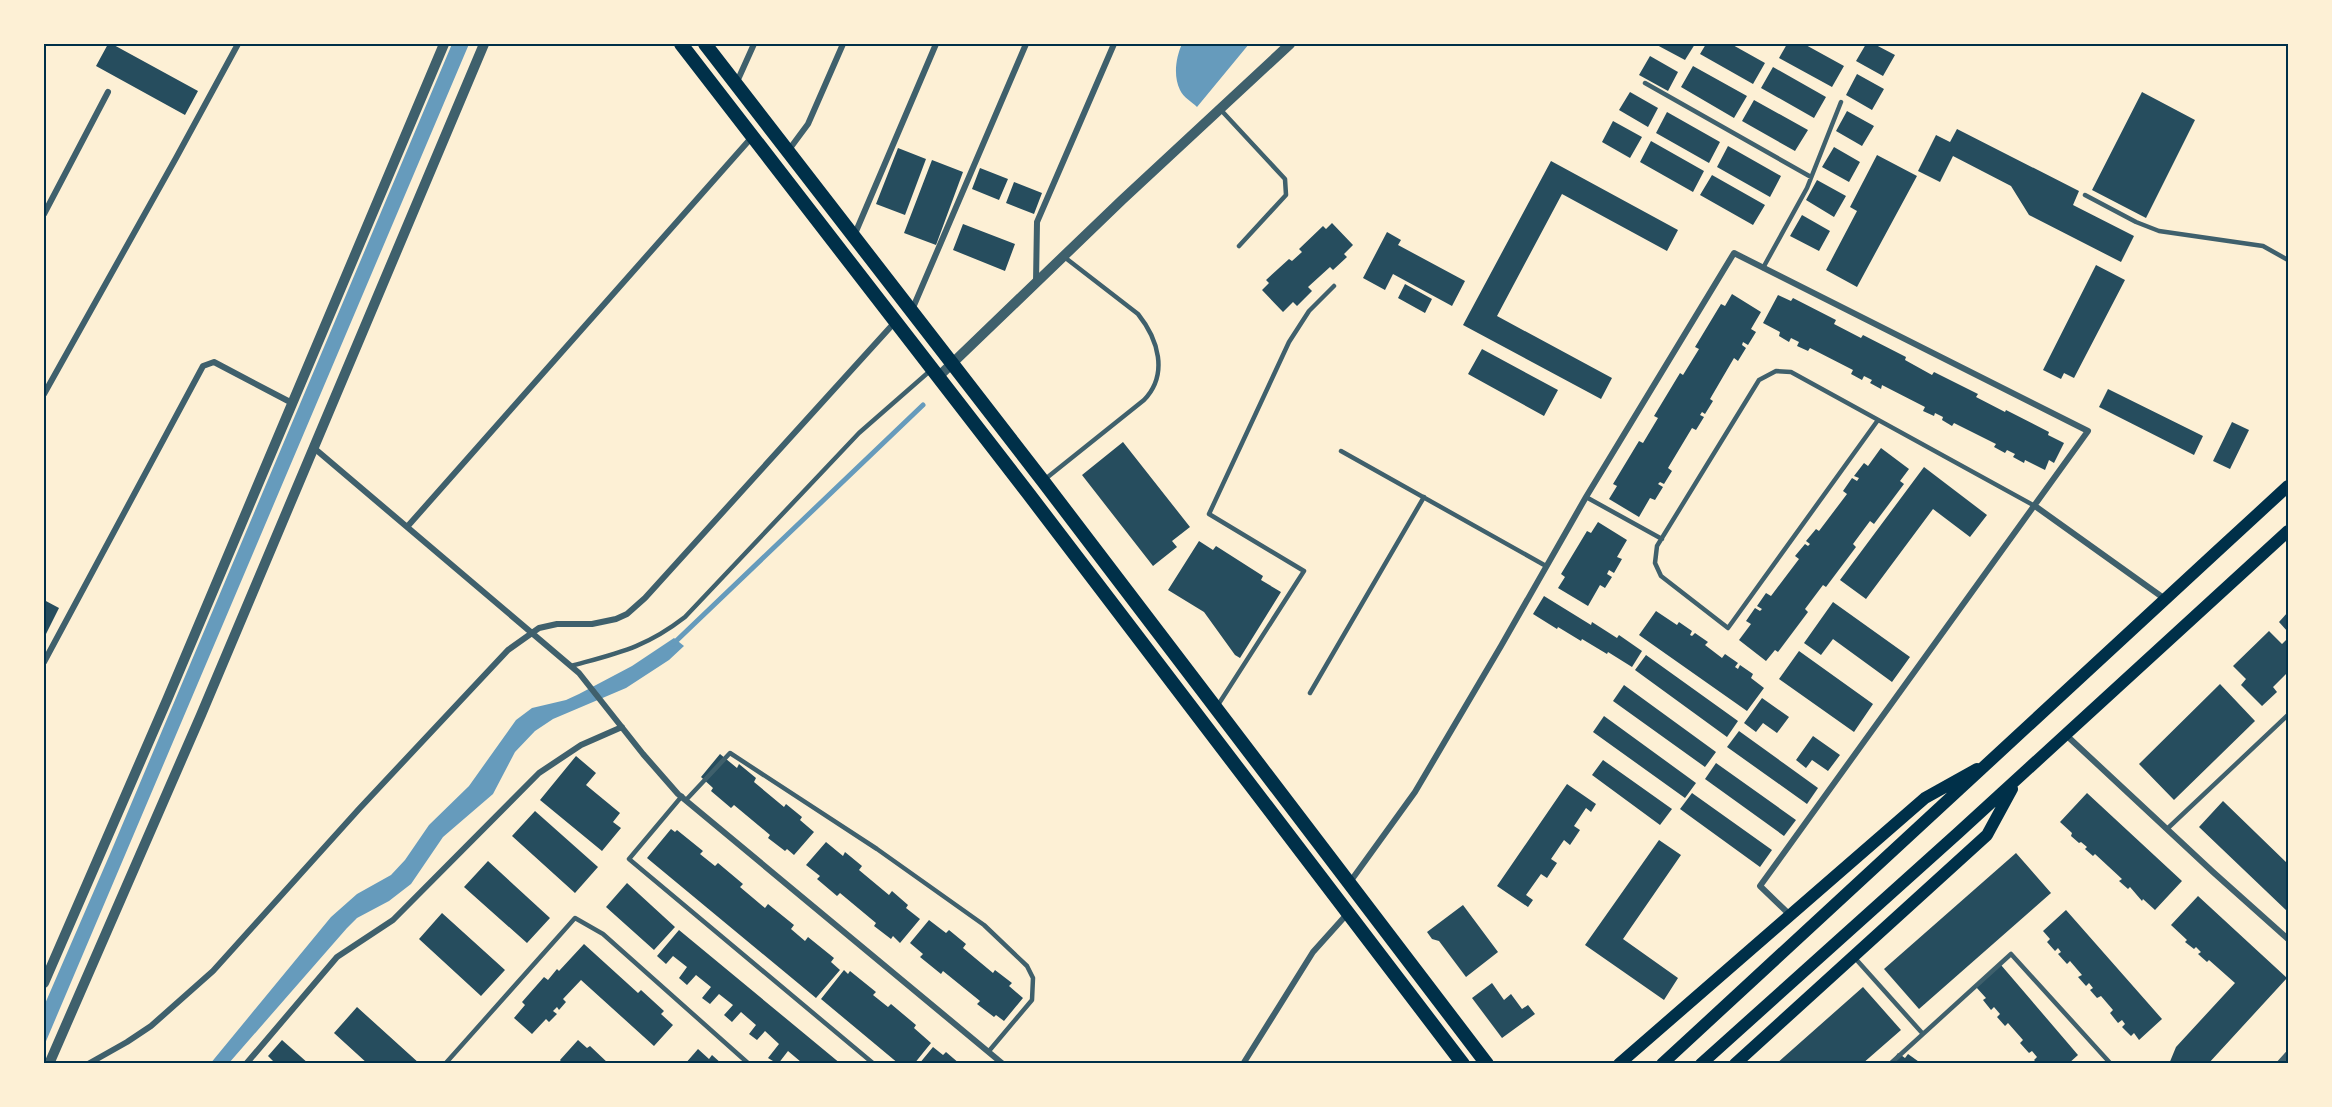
<svg xmlns="http://www.w3.org/2000/svg" width="2332" height="1107" viewBox="0 0 2332 1107" font-family="'Noto Sans',sans-serif">
  <rect width="100%" height="100%" fill="#fdf0d5"/>
  <path fill="#669bbc" d="M452,44H469L44,1046V1006L110,854Z
    M1182,44H1249L1197,107C1192,102 1183,97 1180,90C1173,76 1176,57 1182,44Z
    M674,638L684,646L669,660L626,688L553,719L535,731L515,752L493,794L443,837L411,884L389,901L357,918L347,928L229,1063L210,1064L331,917L357,894L391,875L405,860L429,825L469,786L516,720L532,708L566,700L579,694L632,666Z"/>
  <g fill="none" stroke-linecap="round" stroke-linejoin="round">
    <path stroke="#669bbc" stroke-width="5" d="M673,644L923,405"/>
  </g>
  <path fill="#264d5e" d="M108,44H112L198,91L185,115L96,66Z
    M1655,44H1695L1685,60Z
    M1706,44H1731L1765,63L1753,84L1700,54Z
    M1787,44H1804L1844,66L1832,87L1779,58Z
    M1866,44H1874L1895,55L1883,76L1856,61Z
    M1650,56L1678,72L1668,91L1639,75Z
    M1693,66L1747,96L1734,118L1681,87Z
    M1773,67L1826,97L1814,118L1761,88Z
    M1857,74L1884,89L1872,110L1846,95Z
    M1630,92L1658,108L1648,127L1619,110Z
    M2142,92L2195,120L2146,218L2092,190Z
    M1754,100L1808,130L1795,151L1742,121Z
    M1847,111L1874,126L1862,146L1836,131Z
    M1667,112L1720,142L1709,163L1656,133Z
    M1613,121L1642,137L1630,158L1602,142Z
    M1957,129L2079,191L2073,205L2134,236L2121,262L2029,215L2011,186L1953,156L1940,182L1918,171L1936,135L1950,142Z
    M1651,141L1704,171L1693,192L1640,162Z
    M1728,146L1781,176L1770,197L1717,167Z
    M1834,147L1860,162L1849,182L1822,167Z
    M898,148L926,159L905,215L876,204Z
    M1877,155L1917,176L1857,287L1826,270L1857,211L1850,207Z
    M932,160L963,172L936,245L904,233Z
    M1551,161L1678,230L1667,251L1562,194L1497,316L1612,378L1601,399L1463,325Z
    M980,168L1008,179L999,200L972,189Z
    M1712,175L1765,205L1753,225L1700,195Z
    M1817,180L1846,196L1834,217L1806,200Z
    M1014,182L1042,193L1034,214L1006,203Z
    M1802,215L1830,231L1819,251L1790,236Z
    M1332,223L1353,245L1344,254L1347,257L1333,270L1330,267L1308,287L1312,291L1297,306L1293,302L1283,312L1262,290L1269,283L1266,280L1289,259L1292,261L1302,252L1299,249L1323,226L1326,229Z
    M963,224L1015,244L1005,271L953,250Z
    M1387,232L1401,240L1398,245L1465,281L1452,306L1393,274L1385,290L1363,278Z
    M2096,265L2125,280L2074,378L2064,373L2061,379L2043,370Z
    M1405,284L1432,299L1425,313L1398,298Z
    M1732,294L1761,312L1751,329L1756,332L1748,345L1743,342L1742,345L1746,348L1738,361L1734,358L1710,399L1713,401L1705,414L1702,412L1700,415L1704,417L1696,430L1692,428L1668,468L1672,471L1664,484L1660,482L1658,484L1663,487L1655,500L1650,498L1639,517L1609,499L1617,486L1613,484L1639,441L1643,443L1658,418L1654,416L1680,373L1683,375L1699,349L1695,347L1721,304L1725,306Z
    M1778,295L1791,301L1793,298L1836,320L1834,324L1861,338L1863,335L1906,357L1905,360L1932,375L1934,372L1978,394L1976,397L2005,412L2006,410L2049,432L2048,435L2064,443L2054,463L2049,460L2045,470L2025,460L2024,463L2013,457L2015,454L2007,450L2005,453L1994,447L1996,444L1954,423L1952,426L1942,420L1943,417L1935,413L1934,416L1923,411L1925,407L1882,385L1881,389L1870,383L1872,380L1864,376L1862,380L1851,374L1853,370L1810,348L1808,351L1797,346L1799,342L1791,338L1789,342L1779,336L1780,332L1763,323Z
    M1482,349L1558,390L1544,416L1468,374Z
    M2108,389L2203,436L2194,455L2099,407Z
    M2232,422L2249,430L2230,469L2213,461Z
    M1123,442L1190,527L1172,541L1177,547L1153,566L1082,475Z
    M1881,448L1909,469L1900,481L1904,484L1874,524L1870,521L1853,544L1856,547L1826,587L1823,585L1805,609L1808,612L1778,652L1775,650L1766,661L1739,640L1751,624L1746,621L1755,608L1760,611L1762,609L1757,606L1766,593L1771,596L1799,559L1795,556L1805,544L1808,546L1810,544L1806,541L1816,529L1819,531L1847,494L1843,491L1852,478L1857,481L1859,478L1854,476L1864,463L1868,466Z
    M1924,467L1987,515L1970,537L1933,509L1866,599L1840,580Z
    M1598,522L1627,540L1617,557L1622,559L1614,573L1609,570L1607,574L1612,577L1605,588L1600,585L1588,606L1558,588L1565,577L1561,574L1587,531L1591,533Z
    M1199,541L1213,550L1216,546L1263,576L1261,580L1281,592L1240,658L1235,655L1204,612L1168,590Z
    M1544,596L1591,625L1592,622L1617,638L1619,635L1642,651L1632,667L1608,652L1607,654L1582,639L1581,641L1558,627L1557,629L1533,614Z
    M44,600L59,608L44,638Z
    M1833,602L1910,657L1892,682L1833,639L1821,655L1804,643Z
    M1656,611L1677,625L1679,622L1692,631L1690,635L1692,636L1695,633L1708,642L1705,645L1722,658L1725,654L1738,663L1735,667L1738,669L1740,665L1753,674L1751,678L1764,688L1747,711L1639,635Z
    M2288,612V632L2279,622Z
    M2269,631L2282,644L2288,638V672L2273,687L2277,692L2262,706L2241,685L2246,679L2233,666Z
    M1799,651L1873,704L1854,732L1779,679Z
    M1646,655L1738,721L1727,737L1635,670Z
    M2220,684L2255,721L2174,800L2139,764Z
    M1624,685L1716,752L1705,767L1613,701Z
    M1762,698L1789,717L1777,733L1763,723L1756,732L1744,723Z
    M1604,716L1696,783L1685,798L1593,732Z
    M1739,731L1818,788L1807,804L1727,747Z
    M1813,736L1840,755L1828,771L1812,760L1806,768L1796,760Z
    M720,754L737,768L739,764L756,778L754,782L784,807L786,804L802,817L800,820L814,832L794,855L787,849L785,851L768,838L770,835L734,805L731,808L711,791L713,788L701,777Z
    M576,756L596,773L586,785L620,813L613,822L621,828L602,851L540,800Z
    M1603,760L1672,809L1660,825L1592,775Z
    M1716,763L1796,820L1784,836L1705,779Z
    M1567,784L1596,804L1591,812L1586,808L1574,826L1580,830L1570,845L1564,840L1551,859L1557,863L1547,878L1541,874L1526,895L1533,900L1528,907L1497,886Z
    M1692,793L1772,850L1760,867L1680,809Z
    M2087,793L2182,881L2155,910L2143,899L2142,901L2130,887L2128,889L2119,881L2122,879L2095,854L2093,856L2085,849L2087,847L2081,842L2079,843L2071,836L2072,833L2060,822Z
    M2223,801L2288,864V912L2199,827Z
    M535,811L598,867L575,893L512,836Z
    M671,829L675,832L677,830L703,851L700,854L715,866L718,863L743,884L740,887L765,908L768,904L794,925L791,929L805,941L808,937L834,958L831,962L840,970L816,998L647,858Z
    M1659,840L1681,855L1623,939L1678,978L1664,1000L1585,945Z
    M826,842L843,856L845,852L862,866L859,870L889,895L892,891L908,905L906,908L920,919L900,943L893,936L891,939L874,926L876,923L840,893L837,896L817,879L820,876L806,865Z
    M2016,853L2051,893L1919,1009L1884,969Z
    M488,861L550,918L527,943L464,887Z
    M627,883L675,927L654,950L606,907Z
    M2198,896L2287,978L2208,1064H2169L2176,1047L2235,983L2209,960L2207,962L2198,954L2201,952L2196,947L2194,949L2185,942L2187,940L2171,925Z
    M1463,905L1498,952L1466,977L1439,941L1432,939L1427,932Z
    M2066,910L2162,1019L2139,1040L2134,1033L2131,1036L2122,1027L2125,1024L2122,1020L2118,1023L2110,1013L2113,1010L2101,996L2097,998L2090,990L2093,988L2089,983L2086,986L2078,977L2082,975L2070,961L2067,964L2058,954L2061,952L2058,948L2055,951L2047,942L2050,939L2043,931Z
    M442,913L505,970L481,996L419,939Z
    M929,920L946,933L949,930L966,944L963,948L993,973L995,970L1012,983L1009,986L1023,998L1004,1021L996,1015L994,1017L977,1004L980,1001L943,971L941,974L920,957L923,954L910,943Z
    M679,930L841,1064H799L801,1062L788,1051L778,1064L768,1058L779,1044L765,1031L757,1040L749,1034L756,1025L741,1012L732,1022L724,1015L733,1005L719,994L710,1004L702,998L711,987L696,975L687,985L679,978L687,967L673,956L666,964L657,956Z
    M584,944L638,993L641,990L664,1011L661,1014L673,1025L654,1046L581,980L563,999L566,1002L559,1010L557,1007L553,1011L557,1014L549,1022L546,1019L532,1034L514,1018L525,1005L522,1002L544,977L548,980L557,969L559,971Z
    M2001,965L2078,1055L2068,1064H2038L2034,1060L2037,1057L2032,1051L2029,1053L2020,1043L2023,1040L2008,1023L2005,1026L1997,1017L2000,1014L1994,1007L1991,1010L1983,1000L1986,998L1976,987Z
    M844,970L848,974L850,971L876,992L873,995L888,1007L891,1004L916,1025L914,1028L931,1043L914,1064H899L821,999Z
    M1492,983L1504,1000L1511,994L1522,1009L1528,1005L1535,1014L1502,1038L1472,998Z
    M1863,987L1901,1030L1862,1064H1776Z
    M357,1007L420,1064H368L334,1033Z
    M282,1040L309,1064H276L268,1056Z
    M578,1040L587,1048L590,1046L609,1064H563L560,1060Z
    M933,1047L943,1055L946,1052L960,1064H919Z
    M698,1049L709,1059L712,1055L722,1064H685Z
    M1898,1053L1905,1058L1908,1054L1922,1064H1890Z"/>
  <g fill="none" stroke-linecap="round" stroke-linejoin="round">
    <path stroke="#3f606c" stroke-width="4.5" d="M1645,83L1811,177
      M1220,109L1285,179L1286,195L1239,246
      M2085,195L2136,222L2159,231L2263,246L2288,260
      M1763,268L1807,188L1841,102
      M1878,420L1728,628L1661,576L1655,563L1657,546L1759,380L1776,371L1791,372L2035,506
      M1341,451L1546,566
      M1044,480L1144,400C1169,374 1158,339 1138,314L1063,256
      M1586,497L1662,539
      M571,666C618,653 645,648 685,617L859,433L931,370
      M1310,693L1424,497
      M1218,705L1304,571L1209,514L1289,342L1309,311L1334,286
      M682,796L629,859L874,1064
      M686,800L730,753L877,849L984,925L1027,966L1033,978L1032,1000L989,1051
      M2167,829L2288,715
      M1854,957L1923,1034
      M445,1064L575,918L603,934L749,1064
      M1890,1064L2011,954L2111,1064"/>
    <path stroke="#3f606c" stroke-width="6" d="M736,84L754,44
      M788,151L808,124L843,44
      M44,214L108,92
      M854,236L936,44
      M1036,282L1037,222L1114,44
      M912,310L1026,44
      M44,394L176,158L238,44
      M314,448L579,673L643,754L678,794L1003,1064
      M2035,506L2165,599
      M407,527L752,137
      M44,662L203,366L214,362L292,403
      M2066,735L2213,872L2288,939
      M1350,882L1415,792L1501,646L1586,497L1734,253L2088,431L1760,886L1790,915
      M88,1064L127,1042L151,1026L213,971L359,809L508,650L539,628L557,624H592L616,619L627,614L645,598L895,322
      M246,1064L337,957L393,920L539,773L581,745L622,727
      M1243,1064L1313,952L1348,913
      M2279,1064L2288,1054"/>
    <path stroke="#3f606c" stroke-width="10" d="M938,377L1122,200L1290,44
      M44,983L167,700L444,44
      M49,1064L201,715L484,44"/>
    <path stroke="#003049" stroke-width="12" d="M1619,1064L1925,798L1977,769
      M1662,1064C1872,872 2079,678 2288,486
      M1701,1064L1958,833L2288,531
      M1735,1064L1987,835L2012,789"/>
    <path stroke="#003049" stroke-width="14" d="M681,44L1028,493L1463,1064
      M705,44L1043,481L1487,1064"/>
  </g>
  <rect width="2332" height="1107" fill="none" stroke="#fdf0d5" stroke-width="90"/>
  <rect x="45" y="45" width="2242" height="1017" fill="none" stroke="#003049" stroke-width="2"/>
</svg>
